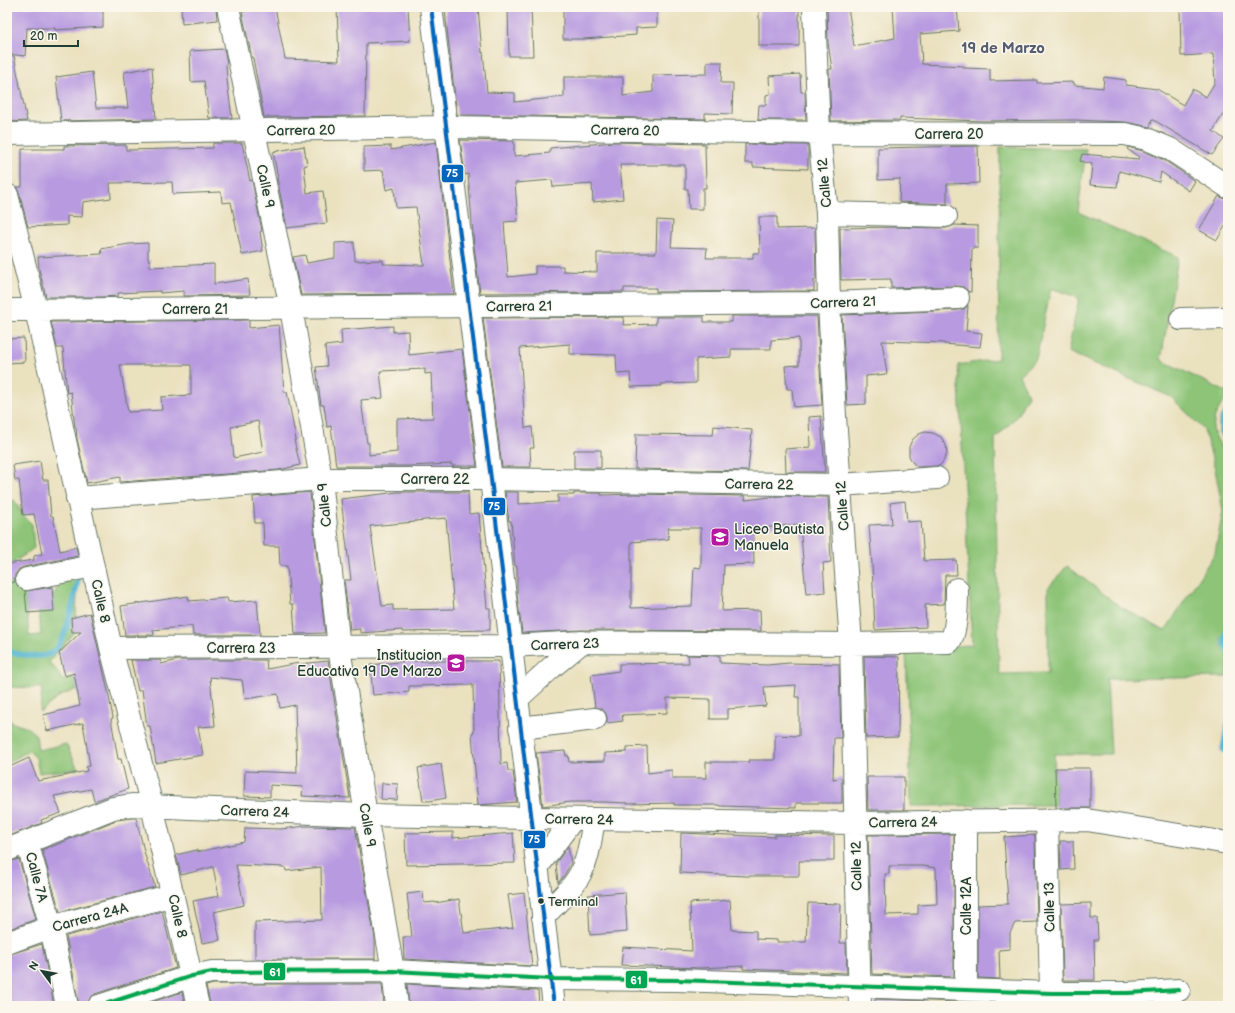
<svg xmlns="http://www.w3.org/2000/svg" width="1235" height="1013" viewBox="0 0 1235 1013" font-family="'Balsamiq Sans',sans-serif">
  <rect width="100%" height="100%" fill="#fbf7ec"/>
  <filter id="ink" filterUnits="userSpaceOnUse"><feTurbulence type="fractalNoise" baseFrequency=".025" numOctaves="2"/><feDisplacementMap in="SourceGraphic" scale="8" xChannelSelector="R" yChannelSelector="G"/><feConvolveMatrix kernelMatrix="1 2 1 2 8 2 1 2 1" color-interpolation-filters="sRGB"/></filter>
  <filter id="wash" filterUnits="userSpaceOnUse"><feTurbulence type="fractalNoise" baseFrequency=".012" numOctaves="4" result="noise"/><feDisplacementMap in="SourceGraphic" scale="16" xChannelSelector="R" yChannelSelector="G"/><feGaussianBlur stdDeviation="0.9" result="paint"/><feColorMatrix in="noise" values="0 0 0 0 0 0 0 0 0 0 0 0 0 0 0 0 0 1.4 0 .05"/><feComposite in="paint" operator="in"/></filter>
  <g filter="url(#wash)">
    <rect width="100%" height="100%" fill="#eae1bf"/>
    <path fill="#8dc477" stroke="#568056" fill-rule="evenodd" d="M1000,147L1086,149L1078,212L1178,257L1161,360L1228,393L1215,416L1213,431L1223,451L1228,452V625L1224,642L1228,651V677L1107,679L1111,754H1054L1056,805L911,806L906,648L972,645L958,365L998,359ZM1051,288L1079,298L1068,352L1171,397L1204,430L1215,469L1223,511L1215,553L1165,631L1121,607L1067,566L1048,588V673L999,674L995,439L1017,416L1028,395L1019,375L1036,359Z
      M14,500L23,515L32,524L34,548L13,563L7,564V503Z
      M27,580L26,599L29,636L41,635L39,612L53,596L61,581L78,580L75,632L49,662L58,672L62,680L83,677L87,685L60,696L40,712L42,688L7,687V586L9,583Z
      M7,717L13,723L28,728L36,735L38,750L66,744L78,769L39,773L36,758L29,751L7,763Z"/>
    <path fill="#52b4d1" stroke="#387882" d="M1228,405V442L1219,434V419Z"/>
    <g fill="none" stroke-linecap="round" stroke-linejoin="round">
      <path stroke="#52b4d1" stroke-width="5.5" d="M1228,625L1224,642L1228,651
        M7,652C20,654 37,659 50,654C66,647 74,597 78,580
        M1228,724L1223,749L1228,753"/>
    </g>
    <g id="blocks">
      <path fill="#b89ae0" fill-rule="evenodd" d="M7,7H103V27L55,30V28H27L25,56L7,54Z
        M181,7H216L217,20L182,24Z
        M268,7H275L285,59L339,61L337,7H408L410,41L366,43L365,116L264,117L253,58H252L242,12Z
        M445,7H478L482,53L483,52L487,92L515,93V102L564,97V77H623V96L653,92V75L707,74V62H722L721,83H733L732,114L705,113V119L457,115L446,20Z
        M508,7H531L533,56H509Z
        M563,7H657V27L636,28V35L584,39H563Z
        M759,7H799V46H759Z
        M827,7H848L854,46L895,38L893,7H957L959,31L920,34L922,64L964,66V68L990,69V81L1037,80V83L1074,82V85L1103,88L1104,77L1126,80V85L1157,89L1183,105L1192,89L1206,97L1215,82L1213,54L1181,56L1180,7H1228V106L1213,131L1224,139L1212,155L1152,119L1150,127L1125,122L1075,120L983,121L900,118V120L831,121L829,69H832L828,43Z
        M224,49L227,63H226L227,80L232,118H209L204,81L191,82L190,51Z
        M7,56H14L27,121L7,122Z
        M152,67L156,119L61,121L56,77L92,72L96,108H128L124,72Z
        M800,74L801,92H805L806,120H758L759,105H766V95L770,94L769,76Z
        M460,140L514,141V156L550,153V148L614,142L705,144L706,188H703V209H689L688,189H685V165H620L623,199L593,202L592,184L553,187L552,180L515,183L518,221L504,222L508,277L535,274V266H563V271L597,272V253H656L657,220L673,221L671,247L707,248L706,258H753V253H760L759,217H777V229L815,228L816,280H814V291L656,292V288H624V292L480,293L474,246L468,174L465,175Z
        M436,142L454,294L301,295L293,257L305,255L307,263L335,258V243L354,242L355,261L383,260V264L424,265L416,207L396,208L394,188L386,190L383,170L364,171V147L391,146V150Z
        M213,143H242L250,181L252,180L262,231L260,232L263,251L242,255L231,202L222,203L221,192L173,194L172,182L110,183L111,198L83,202L82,217L67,216V225L28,227L19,192L16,187H22V149H64V146L126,145V150L171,149L213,148Z
        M745,144L808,145V169L753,167V163H745Z
        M304,146L307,165L304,166L307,193L323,191L327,223L287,228L277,178H278L273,152Z
        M978,146L979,183L947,184V204L899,202L900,179L878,180V148Z
        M1128,147L1143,151L1164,160L1195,181L1189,191L1161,172L1159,182L1119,171L1117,187L1090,185L1092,164L1080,161L1082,154L1139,159V157L1127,149Z
        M1219,196L1228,201V221L1217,240L1199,230Z
        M954,225L978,226V248H972L971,292H969L963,287L958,286L891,288V279L841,280L840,228L897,227L946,228Z
        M148,243V260H150V267L214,264V284L248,279L250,295L184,296V291L160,293V291L118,293V296L102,297H46L39,269L38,257L102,254L101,249L129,244Z
        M968,305L966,331L982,333L980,347L944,344V343L882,341L887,374L866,376V404L847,405L842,315L958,310L964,309Z
        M732,316H817L822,405L794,407L792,389H787L785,366L799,365V338L771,340V349H731V357L696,359V383L661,384V386L631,387L630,373L617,374L616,355L570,354V344L520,348L525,428L532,427L534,448H530L531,467H502L483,318L624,317L623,325L656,324V317H704V322H732Z
        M249,320V328L279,325L284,392H287L296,440H294L300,465L279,470L120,482V477L87,483L77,439L76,427H75L71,392L67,393L63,348H57L51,322ZM120,365H191V395L161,397L162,410L128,412ZM258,421L263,452L234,458L231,427Z
        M393,326V332L408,331L409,355L462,349L477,466H452V464L408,466H336L331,426L327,427L324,405H321L316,367L327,366L325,346L342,344L341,330ZM425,369V374L431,373L433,418L397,419V452L369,455V443H367L361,400L383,398L380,371Z
        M24,338L25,362L7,363V339Z
        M821,416L825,472H786L785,449L810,447L809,417Z
        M714,426L752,430L748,471L635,469L636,434L713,435Z
        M925,432L933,433L941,437L946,445L947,454L942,463L939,466L918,467L913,463L909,456V447L912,440L919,434Z
        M574,450H601V468H574Z
        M40,461L43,480H48L51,516H53L60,551L76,547L78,556L24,567L19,569L15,575V582L7,583V564L34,560V556L42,554L34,514L23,515L19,480H15L13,465Z
        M310,492L325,633L295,634L293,604H290L287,566H280L279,546H264L263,523H255L253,497Z
        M398,492H468L469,514L479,513L487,608H490V630L402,632V630L360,633V629L350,630L344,580H351L341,499ZM446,518L454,609L393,610V605L382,606L370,526L415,522V521Z
        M505,492H518V504L558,502V495H574V493H601V495L635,494L745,496V500L779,496L828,497L831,562L823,563L825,592L806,594L800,524L753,529L754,564L724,565L722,611L760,610L761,631L582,630L522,633L517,595V566H515L511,521H509ZM668,528H701V568L694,567L692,606L631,608V542L669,539Z
        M905,501L907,522L921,521L924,561L956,560L957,575H945L944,604L925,605L926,627L875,630L872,564L869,525L892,524L890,503Z
        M52,587L54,611L27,613L25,591Z
        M188,596L189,601L227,598L228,602L257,600L260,635H193L192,626L153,630L154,635H125L121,606Z
        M90,613L108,691L113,718L111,719L118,759H121L128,789L94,801L91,789L54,796L61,813L41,820L42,823L7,837V768L29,758L38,781L87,771L86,767L90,766L83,723L47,731L43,715L80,706L74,673L65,676L59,653L81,632H72L71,618Z
        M688,655L720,656V663L767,665L789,663L839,664L841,738H834L833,779L842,778V803H796V808L719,806V805H674V803L627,804V803L605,802H570L543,806L536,753L565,751L566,756L568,755L569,762L605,761V753L627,752V747L647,746L648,773L672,770V778H706V762H749V760H775V735L799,736V697H795L796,685L764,687L766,706L728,709V719H710V699L667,698V713L622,715L623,721L607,723V717L605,712L600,708L595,707L591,675L619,671V664L689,663Z
        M864,656L899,657L898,737L866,738Z
        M131,660H160L161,664L178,660H266L267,669L299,663L300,664L328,661L350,798L302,796L303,787L270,785V797L244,796L245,771L297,773L295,705L280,708L278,694L245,699L242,680L210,677L215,726L198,727L203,755L156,763L150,726H147L142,690L138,691Z
        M407,661H499L501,764L507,763L508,771H513L517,802L478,805L473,746L472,733H474L473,685L409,686V692L373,695L370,665Z
        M441,764L446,798L430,801H423L418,768Z
        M1055,768H1090V808H1056Z
        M867,777H904V810H868Z
        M382,783L398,784L397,800L381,799Z
        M133,818H136L145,855L155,887L60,912L42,850L51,846V847L116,820Z
        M306,826L355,827L375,939V959H255V922L322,920L321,867L286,871L285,867L236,865L244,905L214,912L220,940L202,943L193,901L219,896L213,867L181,875L176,855L197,850V852L244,842L245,828L281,829Z
        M453,832V838L513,833L515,863L406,865L405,833Z
        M681,833L775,837V835L834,836V861H799V876H746L680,873Z
        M954,834V977L872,974L868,835ZM889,866H923L936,868L937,904L918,905V914L886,915L885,874H889Z
        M1035,835L1037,922L1015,923L1010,933V949L999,950L1000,979L978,978V905L1008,904L1004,837Z
        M1060,841H1073L1074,869L1061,870Z
        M568,846L571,863L565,874L558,883L556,863Z
        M19,859L36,919L7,930V862Z
        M423,892L424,903L435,902V903L459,899L464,933L513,928L508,895L524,893L532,966L404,959L403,937H412L407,894Z
        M625,892L627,932L590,935L588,895Z
        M730,900L732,930L756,931V939L777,940V942H806L808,903L841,904L840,943H846L847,973L743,969V966L699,968L621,965L623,947L692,951L690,903Z
        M1091,903V918H1097L1098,940H1094L1095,980H1063L1061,904Z
        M162,911L176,968L95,994L90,998L87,1006H79L66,936Z
        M42,944L54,1006H7V955Z
        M213,984H382L384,1006H358V1004H314L313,1006H253L210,1004L206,986Z
        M407,984L538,991L539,1006H409Z
        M182,992L185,1006H140Z
        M875,999L990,1003V1006H875Z"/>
    </g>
  </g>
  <g filter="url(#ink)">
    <use href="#blocks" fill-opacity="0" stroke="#667665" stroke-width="1"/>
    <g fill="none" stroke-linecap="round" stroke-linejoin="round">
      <defs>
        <path id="minor" d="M814,7L819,133L827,213L829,303L835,416L851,644L860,1006
          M7,134L447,127L819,133L1125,134L1147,139L1170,149L1228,187
          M7,195L36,310L111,648L152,806L198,1006
          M827,213L946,216
          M7,310L829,303L958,298
          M1181,319L1228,318
          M77,498L321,479H491L840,485L937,478
          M27,579L93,566
          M111,648L510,646L582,642L851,644L949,642C957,634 957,601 957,589
          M518,698L552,667L582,642
          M520,728L595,719
          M531,818L855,823L1087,820L1228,843
          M1047,820L1051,993
          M966,821V990
          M27,842L51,927L67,1006
          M7,850L113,808L132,805L189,808L366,815L393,971L397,1006
          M538,866L573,819
          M543,917C556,903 576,886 583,868C590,853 591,835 594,819
          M7,943L51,927L173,895
          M99,1006L192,976L212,972L393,971L551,979L677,980L1051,993H1128L1179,990"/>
        <path id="major" d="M228,7L291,308L321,479L339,648L366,815L531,818
          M431,7L491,479L554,1006"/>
      </defs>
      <use href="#minor" stroke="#667665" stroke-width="24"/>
      <use href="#major" stroke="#667665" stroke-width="24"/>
      <use href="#minor" stroke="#fff" stroke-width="22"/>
      <use href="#major" stroke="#fff" stroke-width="22"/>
      <defs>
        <path id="bus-1" d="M431,7L491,479L554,1006"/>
        <path id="bus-2" d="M99,1006L192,976L212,972L393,971L551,979L677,980L1051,993H1128L1179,990"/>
      </defs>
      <use href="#bus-1" stroke="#fbf7ec" stroke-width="7"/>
      <use href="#bus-2" stroke="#fbf7ec" stroke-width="7"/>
      <use href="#bus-1" stroke="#0065bd" stroke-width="4"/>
      <use href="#bus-2" stroke="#00a651" stroke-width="4"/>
    </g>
  </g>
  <defs>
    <symbol id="school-square" viewBox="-11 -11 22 22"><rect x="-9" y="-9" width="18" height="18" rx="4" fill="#b5179e" stroke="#fbf7ec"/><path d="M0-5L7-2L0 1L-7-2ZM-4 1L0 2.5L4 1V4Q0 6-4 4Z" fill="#fff"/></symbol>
  </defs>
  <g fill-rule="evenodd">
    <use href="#school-square" x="709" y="526" width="22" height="22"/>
    <use href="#school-square" x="445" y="652" width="22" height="22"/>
  </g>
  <circle fill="#1f3d34" stroke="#fbf7ec" stroke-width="1.5" cx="541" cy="901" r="3.5"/>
  <g text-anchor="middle" stroke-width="3" stroke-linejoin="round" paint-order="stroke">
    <g font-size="13" fill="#1f3d34" stroke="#fbf7ec" text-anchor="start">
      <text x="548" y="906">Terminal</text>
    </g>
    <g font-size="14" fill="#1f3d34" stroke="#fbf7ec">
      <text transform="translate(301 130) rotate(-1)" y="5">Carrera 20</text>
      <text transform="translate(625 130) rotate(1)" y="5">Carrera 20</text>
      <text x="949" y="139">Carrera 20</text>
      <text transform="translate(824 183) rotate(-95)" y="5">Calle 12</text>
      <text transform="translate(266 186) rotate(78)" y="5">Calle 9</text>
      <text transform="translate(843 302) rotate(-2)" y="5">Carrera 21</text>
      <text transform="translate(519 306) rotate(-1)" y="5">Carrera 21</text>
      <text x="195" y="314">Carrera 21</text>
      <text x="435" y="484">Carrera 22</text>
      <text transform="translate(759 484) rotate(1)" y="5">Carrera 22</text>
      <text transform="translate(324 505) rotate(-96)" y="5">Calle 9</text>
      <text transform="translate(842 506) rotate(-94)" y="5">Calle 12</text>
      <text transform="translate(101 601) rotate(77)" y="5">Calle 8</text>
      <text transform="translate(565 644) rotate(-2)" y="5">Carrera 23</text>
      <text x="241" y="653">Carrera 23</text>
      <text transform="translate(255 811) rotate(2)" y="5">Carrera 24</text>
      <text transform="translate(579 819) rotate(1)" y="5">Carrera 24</text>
      <text transform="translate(903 822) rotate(-1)" y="5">Carrera 24</text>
      <text transform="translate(368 825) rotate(80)" y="5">Calle 9</text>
      <text transform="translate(856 866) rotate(-91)" y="5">Calle 12</text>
      <text transform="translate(37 877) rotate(75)" y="5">Calle 7A</text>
      <text transform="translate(966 906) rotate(-90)" y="5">Calle 12A</text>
      <text transform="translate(1049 907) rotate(-91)" y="5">Calle 13</text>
      <text transform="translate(178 916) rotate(77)" y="5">Calle 8</text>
      <text transform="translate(90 917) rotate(-15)" y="5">Carrera 24A</text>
    </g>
    <g font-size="14" fill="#1f3d34" stroke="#fbf7ec" text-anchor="start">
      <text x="734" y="534">Liceo Bautista<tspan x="734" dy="16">Manuela</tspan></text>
      <text x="442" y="660" text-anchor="end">Institucion<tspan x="442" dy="16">Educativa 19 De Marzo</tspan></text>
    </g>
    <g font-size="15" font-weight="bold" fill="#555e70" stroke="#fbf7ec">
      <text x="1003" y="53">19 de Marzo</text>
    </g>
  </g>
  <g stroke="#fbf7ec" stroke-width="1.5">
    <rect x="441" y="164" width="23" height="19" rx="4" fill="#0065bd"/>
    <rect x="483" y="497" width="23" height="19" rx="4" fill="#0065bd"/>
    <rect x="523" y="830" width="23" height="19" rx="4" fill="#0065bd"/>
    <rect x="263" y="962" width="23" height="19" rx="4" fill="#00a651"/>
    <rect x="625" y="970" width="23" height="19" rx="4" fill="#00a651"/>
  </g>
  <g font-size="11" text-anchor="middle" font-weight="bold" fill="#fff">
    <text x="452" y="177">75</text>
    <text x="494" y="510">75</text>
    <text x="534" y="843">75</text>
    <text x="275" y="976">61</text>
    <text x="636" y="984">61</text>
  </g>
  <rect width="1235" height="1013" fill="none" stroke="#fbf7ec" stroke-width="24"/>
  <g transform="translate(42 971) rotate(302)" stroke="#fbf7ec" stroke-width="3" paint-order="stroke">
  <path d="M0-3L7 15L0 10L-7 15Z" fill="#1f3d34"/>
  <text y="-6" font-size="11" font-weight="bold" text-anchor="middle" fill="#1f3d34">N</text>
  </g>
  <path d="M24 40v6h54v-6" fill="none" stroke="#1f3d34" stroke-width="2"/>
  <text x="30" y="40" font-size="12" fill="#1f3d34" stroke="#fbf7ec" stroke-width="3" paint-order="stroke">20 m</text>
</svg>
